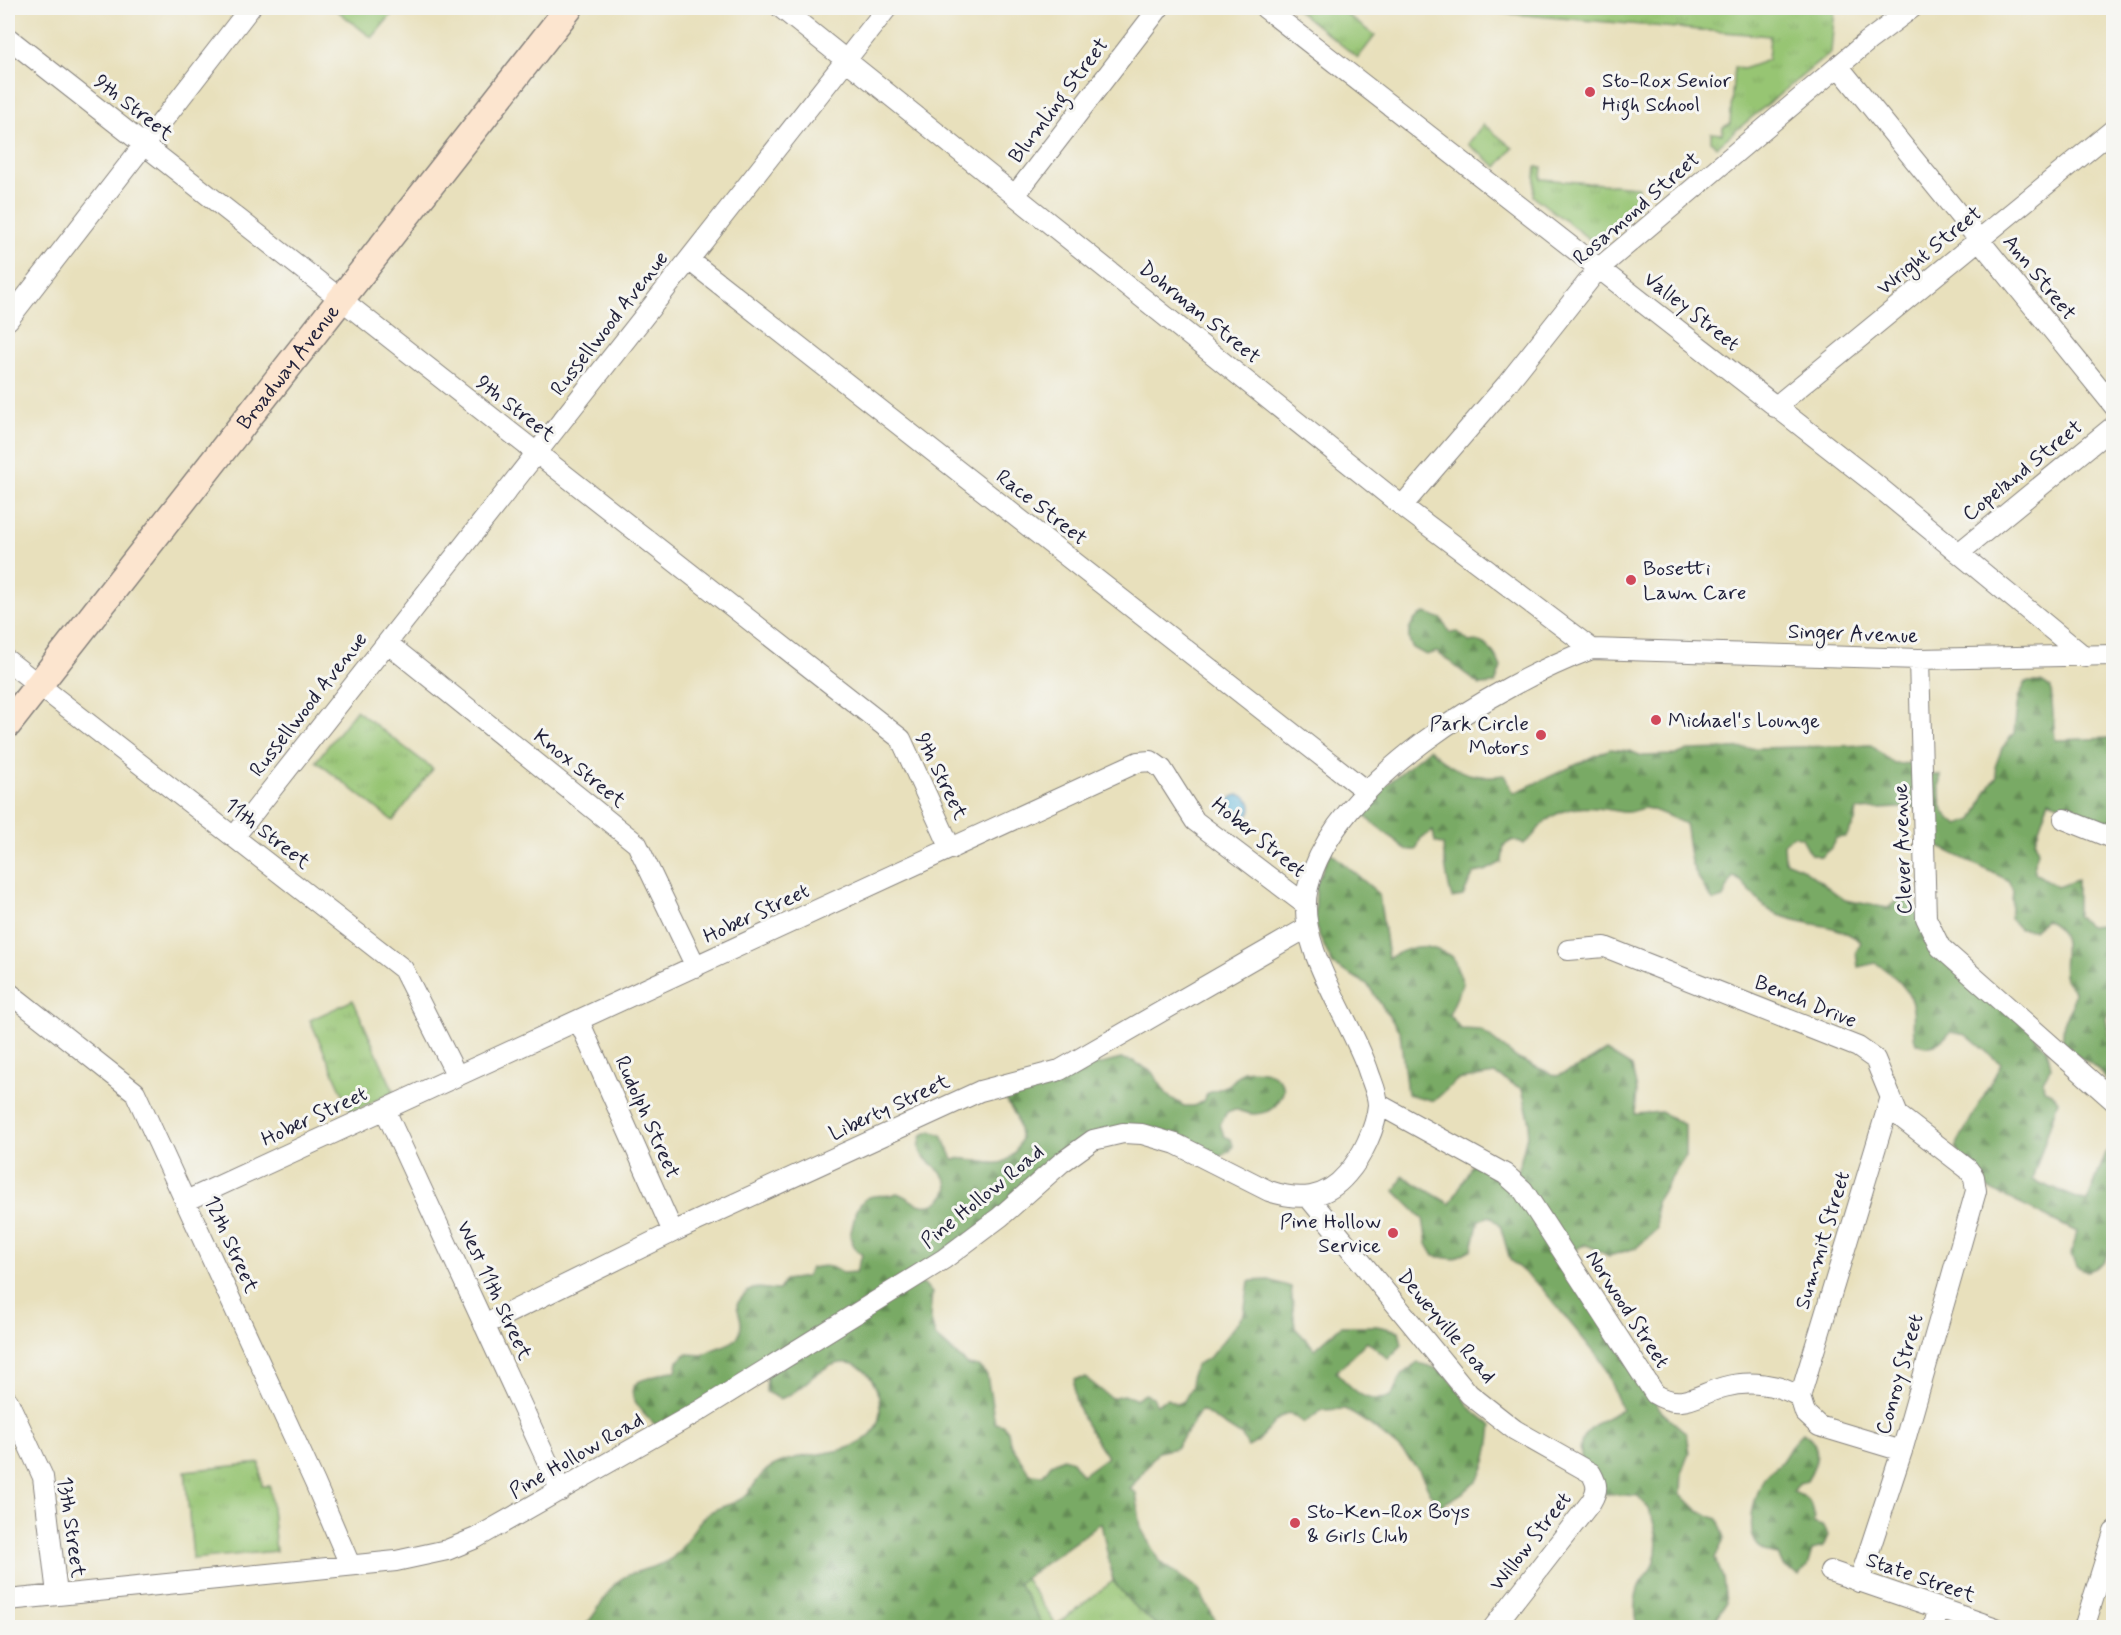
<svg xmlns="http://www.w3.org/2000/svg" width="2121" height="1635" viewBox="0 0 2121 1635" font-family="Mynerve,sans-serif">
  <defs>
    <pattern id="grass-tufts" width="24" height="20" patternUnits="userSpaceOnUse" patternTransform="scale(1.5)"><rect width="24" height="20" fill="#97c573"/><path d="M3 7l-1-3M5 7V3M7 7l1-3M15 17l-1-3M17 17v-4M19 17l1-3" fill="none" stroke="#82a964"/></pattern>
    <pattern id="forest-firs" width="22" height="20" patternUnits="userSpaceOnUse" patternTransform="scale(1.5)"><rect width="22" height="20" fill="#79aa65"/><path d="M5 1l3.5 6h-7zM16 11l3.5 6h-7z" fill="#638a54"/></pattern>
    <pattern id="water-ripples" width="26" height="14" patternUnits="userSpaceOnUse" patternTransform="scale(1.5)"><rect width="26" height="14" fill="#5cb4d9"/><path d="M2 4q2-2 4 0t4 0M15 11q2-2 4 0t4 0" fill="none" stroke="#4c92b1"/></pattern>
  </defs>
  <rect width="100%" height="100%" fill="#f6f6f2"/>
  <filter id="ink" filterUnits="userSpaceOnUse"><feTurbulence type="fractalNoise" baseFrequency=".0167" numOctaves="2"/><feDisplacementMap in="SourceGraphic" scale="12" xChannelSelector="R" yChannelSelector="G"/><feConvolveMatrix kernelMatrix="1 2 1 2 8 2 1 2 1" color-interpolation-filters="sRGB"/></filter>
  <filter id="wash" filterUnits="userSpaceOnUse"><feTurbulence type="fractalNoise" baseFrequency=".008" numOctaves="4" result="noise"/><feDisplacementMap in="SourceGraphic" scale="24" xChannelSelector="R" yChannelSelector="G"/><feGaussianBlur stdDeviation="1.35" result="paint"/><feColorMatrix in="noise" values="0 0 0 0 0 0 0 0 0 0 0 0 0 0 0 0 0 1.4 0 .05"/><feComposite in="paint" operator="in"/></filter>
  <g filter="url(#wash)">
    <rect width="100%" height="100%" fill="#e8e0bc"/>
    <path fill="url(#grass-tufts)" stroke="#5c7457" stroke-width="1.5" d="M334,8H397L372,38Z
      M1295,8H1338L1375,36L1358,58Z
      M1505,8H1835L1831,52L1716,147L1711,141V133L1722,134L1723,127L1730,124L1734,67L1743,69L1768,60L1770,36L1502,13Z
      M1483,124L1513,148L1497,167L1468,144Z
      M1536,167H1542L1541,179L1638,187L1636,206L1593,242L1533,196Z
      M356,710L433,769L393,821L316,761Z
      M353,1000L394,1092L351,1112L310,1020Z
      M260,1463L262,1486H270L276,1551L193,1559L185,1471Z
      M1024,1577L1056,1625L1113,1581L1132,1604L1159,1627H1044L1018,1583Z"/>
    <path fill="url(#forest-firs)" stroke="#4e6650" stroke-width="1.5" d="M1425,613L1442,619L1450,633L1458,632L1469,642C1485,638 1495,653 1501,667L1495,684L1480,685L1437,652L1426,655L1413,648C1404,634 1410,619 1425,613Z
      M2026,682H2041L2051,688L2055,740L2113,738V826L2049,800L2035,840L2038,852L2034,864L2035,873L2057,887L2077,880V916L2089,926L2103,925L2113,934V1008L2106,1018L2113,1058V1094L2109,1090C2103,1060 2081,1064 2062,1044L2064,1020L2072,1005L2074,991C2072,988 2067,983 2065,979C2058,958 2077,935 2045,920L2034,930L2020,929L2010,918L2013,891L2008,880L1929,842L1925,775H1940C1940,800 1936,809 1958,825L1973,820C1982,805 1984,790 1997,777L1995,767L2002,748L2014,733L2018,698Z
      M1871,745L1894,764L1918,763L1920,807L1857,810L1855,822L1846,837L1836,838L1831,848L1821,857L1811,854L1802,838L1793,835L1784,843L1785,861L1802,868L1845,900L1888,908L1897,900L1911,902L2047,1049L2051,1067L2043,1081L2044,1090L2052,1093L2058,1101L2032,1180L2087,1202L2106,1153L2113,1148C2113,1176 2119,1243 2103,1263C2100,1267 2092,1269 2087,1271L2076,1266L2071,1255L2077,1232L1987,1188L1955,1148L2001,1064L1966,1035L1951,1032C1939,1043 1932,1051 1916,1043C1911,1031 1915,1023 1913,1010C1911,988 1893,975 1876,963L1858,967L1856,952L1861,942C1833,920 1806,928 1774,913C1756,904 1750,886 1733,876L1723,898L1714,901C1708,896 1693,870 1691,861C1688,849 1688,836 1685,824C1672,818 1658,810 1645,808C1638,808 1630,814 1622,812C1597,807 1569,802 1546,821C1536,829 1535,838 1523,844L1513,840L1504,845L1502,862L1485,871L1474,873L1463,896L1452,898C1448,886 1444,859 1443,845L1435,842L1433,831L1421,838L1416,850H1407L1357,810L1429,749C1454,771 1470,780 1504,775L1514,793L1610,749L1630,751L1642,756L1676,755L1688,750Z
      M1330,852L1379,894L1388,958C1417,943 1425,943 1453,957L1463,983L1449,1015L1461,1029L1481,1030L1518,1059L1557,1076L1585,1064L1606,1051L1632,1067L1637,1091L1635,1114L1661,1112L1685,1125V1157L1656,1202L1657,1229L1636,1248L1609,1256L1585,1244L1558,1260L1662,1412L1686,1433L1689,1453L1682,1471L1681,1494L1698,1511L1718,1519L1725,1538L1715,1558L1723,1578L1726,1603L1715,1621L1696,1627H1638C1633,1616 1634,1599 1639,1586C1643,1578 1651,1571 1654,1562C1661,1540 1654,1512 1638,1496L1594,1493C1573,1445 1572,1433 1622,1410L1602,1362L1541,1287L1510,1260L1500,1225L1490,1216L1479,1220L1472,1249L1453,1259L1434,1256L1427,1244L1423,1219L1395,1191L1403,1176L1450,1204L1473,1163L1504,1180L1518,1172L1530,1123L1522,1089L1495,1074L1457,1080L1434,1101L1407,1094L1400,1032L1367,984L1333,965L1315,926L1316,885Z
      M1121,1059L1133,1061L1152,1072L1168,1096L1184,1106H1194L1203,1101L1208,1093L1229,1085L1243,1071C1260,1069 1279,1070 1284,1089C1277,1114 1257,1119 1235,1109L1227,1112L1220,1124L1224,1136L1231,1139L1233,1146L1230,1151L1215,1159L1182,1144L1097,1136L984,1228L661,1430C648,1418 611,1386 649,1378C660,1375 662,1371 676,1371L678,1361L686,1354L703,1355C718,1343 741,1349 741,1323C741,1316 737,1311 737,1304C752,1282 757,1289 779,1290L785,1280L806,1277L811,1268C824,1265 831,1265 842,1273L856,1272L862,1255L854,1247L850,1236C854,1222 855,1199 873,1196C883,1194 887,1198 897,1193C907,1196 912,1203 922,1205C927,1206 935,1205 939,1201C965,1179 926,1165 921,1153C918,1147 920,1142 922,1135L931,1131L942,1135L953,1159C980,1154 1006,1182 1021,1139L1016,1116L1006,1101L1008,1089L1089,1061L1098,1065Z
      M1269,1280L1291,1287L1295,1328L1315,1349L1341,1326H1377L1399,1331L1402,1345L1388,1359L1367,1341L1336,1372C1353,1390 1365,1405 1391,1397L1402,1374L1418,1363C1452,1370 1451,1382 1470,1407C1476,1415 1485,1420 1492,1426C1487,1474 1481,1486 1437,1507L1419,1470L1403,1452L1369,1424L1345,1409L1322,1410L1304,1423L1289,1413C1268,1421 1269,1437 1248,1447L1242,1436L1201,1410L1176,1448L1158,1452L1130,1489L1136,1493L1141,1528L1159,1561L1198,1589L1219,1627H1159L1132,1604L1113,1581L1101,1523L1018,1583L1044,1627L582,1628C597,1616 602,1598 615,1584C629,1569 656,1570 672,1558C687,1546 692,1527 706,1515C718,1505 735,1506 746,1495C756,1485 759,1473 773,1466C801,1450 847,1459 871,1434C892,1412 874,1359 841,1363C814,1367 804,1391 780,1399L766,1392L767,1374L915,1283L925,1285L932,1293L930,1316L935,1336L968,1365L979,1367L987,1375L995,1423L1003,1425L1008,1431L1010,1443L1030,1474L1043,1475L1051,1464L1063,1458L1072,1461L1082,1475L1107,1457C1094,1437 1068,1403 1075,1379L1086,1378L1111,1398L1124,1395L1135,1399L1145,1394L1153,1397L1156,1404L1167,1399L1177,1404L1184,1401L1192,1386L1191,1375L1197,1364L1209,1358L1244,1314L1249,1281Z
      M1803,1432C1823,1445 1818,1463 1807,1481L1799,1483L1793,1492C1808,1497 1817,1506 1813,1523L1822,1526L1828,1535L1823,1547L1812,1550L1807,1567L1800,1576L1783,1566L1778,1555C1738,1551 1752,1502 1764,1478C1768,1471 1776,1468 1781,1462C1790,1451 1791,1442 1803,1432Z"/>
    <path fill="url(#water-ripples)" stroke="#3f6b8a" stroke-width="1.5" d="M1227 807a12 12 0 1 1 24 0a12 12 0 1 1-24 0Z"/>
  </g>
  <g filter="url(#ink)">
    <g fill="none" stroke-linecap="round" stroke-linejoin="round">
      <defs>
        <path id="street" d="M781,8L1402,506L1592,649
          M1265,8L1869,479L2085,657
          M8,38L901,739L951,849
          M1839,67L2114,406
          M1016,194L1159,8
          M689,260L1366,791
          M8,320L250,8
          M1775,407L2114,129
          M1402,506L1507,384L1598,269L1868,41L1912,8
          M1960,552L2114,426
          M387,643L637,844L696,967
          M1919,659L1926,918L1940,947L2114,1101
          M8,661L403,969L457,1076
          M2064,819L2114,839
          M234,837L887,8
          M1568,950L1605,947L1858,1047L1875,1059L1898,1115L1968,1169L1974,1177L1976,1191L1902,1451L1859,1582
          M8,992L135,1092L315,1483L350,1565
          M579,1021L673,1232
          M1378,1104L1505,1174L1523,1190L1655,1394C1682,1411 1698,1394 1724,1387C1750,1380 1778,1384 1800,1397L1805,1413L1819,1426L1902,1451
          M385,1110L561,1491
          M1309,1198L1469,1394L1515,1430L1591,1473C1598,1485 1598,1490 1591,1502L1493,1628
          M186,1201L1138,762L1151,761L1162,769L1195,821L1306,905
          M484,1325L673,1232L980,1091L1060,1070L1308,927
          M1800,1397L1891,1097
          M8,1401L43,1477L57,1594
          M1830,1571L1996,1628
          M8,1600L396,1561L447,1550L476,1538L699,1411L944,1259L1000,1217L1061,1163L1093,1140L1123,1133L1142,1134L1176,1144L1269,1191C1299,1201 1325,1200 1347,1174C1362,1157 1376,1128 1378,1105C1378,1094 1371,1080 1368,1070C1350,1017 1294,944 1308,887C1334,781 1496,685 1592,649L1919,659L2114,655
          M1933,1628L1939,1608
          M2084,1628L2114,1532"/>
        <g id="secondary">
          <path id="s1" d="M8,724L569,8"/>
        </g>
      </defs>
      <use href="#street" stroke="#85817c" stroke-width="22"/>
      <use href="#secondary" stroke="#85817c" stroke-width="30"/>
      <use href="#street" stroke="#fff" stroke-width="20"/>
      <use href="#secondary" stroke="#fce5cf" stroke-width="27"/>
    </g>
  </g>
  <g fill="#d1495b" stroke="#f6f6f2" stroke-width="2">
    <circle cx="1590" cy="92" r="6"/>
    <circle cx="1631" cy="580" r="6"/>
    <circle cx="1656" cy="720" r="6"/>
    <circle cx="1541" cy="735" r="6"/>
    <circle cx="1393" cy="1233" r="6"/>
    <circle cx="1295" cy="1523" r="6"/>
  </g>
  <g text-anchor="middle" stroke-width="6" stroke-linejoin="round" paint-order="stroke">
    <g font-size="21" fill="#22223b" stroke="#f6f6f2" text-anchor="start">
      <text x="1602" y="87">Sto-Rox Senior<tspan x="1602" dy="24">High School</tspan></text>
      <text x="1643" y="575">Bosetti<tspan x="1643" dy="24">Lawn Care</tspan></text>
      <text x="1668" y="727">Michael's Lounge</text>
      <text x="1529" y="730" text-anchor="end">Park Circle<tspan x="1529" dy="24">Motors</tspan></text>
      <text x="1381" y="1228" text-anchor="end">Pine Hollow<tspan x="1381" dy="24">Service</tspan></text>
      <text x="1307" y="1518">Sto-Ken-Rox Boys<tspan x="1307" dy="24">&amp; Girls Club</tspan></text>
    </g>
    <g font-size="21" fill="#22223b" stroke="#f6f6f2">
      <text transform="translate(1058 100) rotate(-53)" y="7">Blumling Street</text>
      <text transform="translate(134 107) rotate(38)" y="7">9th Street</text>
      <text transform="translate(1636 208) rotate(-41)" y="7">Rosamond Street</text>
      <text transform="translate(1929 250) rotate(-39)" y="7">Wright Street</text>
      <text transform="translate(2040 277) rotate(51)" y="7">Ann Street</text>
      <text transform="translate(1692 311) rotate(38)" y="7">Valley Street</text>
      <text transform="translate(1200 312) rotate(39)" y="7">Dohrman Street</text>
      <text transform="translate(609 323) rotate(-52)" y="7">Russellwood Avenue</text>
      <text dy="7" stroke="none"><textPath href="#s1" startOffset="454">Broadway Avenue</textPath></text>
      <text transform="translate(516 408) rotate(38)" y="7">9th Street</text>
      <text transform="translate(2022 470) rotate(-39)" y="7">Copeland Street</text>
      <text transform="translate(1042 507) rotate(38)" y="7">Race Street</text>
      <text transform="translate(1853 633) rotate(2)" y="7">Singer Avenue</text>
      <text transform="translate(308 704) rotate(-52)" y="7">Russellwood Avenue</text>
      <text transform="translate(580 768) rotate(39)" y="7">Knox Street</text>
      <text transform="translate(942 776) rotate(64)" y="7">9th Street</text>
      <text transform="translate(268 833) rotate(38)" y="7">11th Street</text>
      <text transform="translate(1259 837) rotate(39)" y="7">Hober Street</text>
      <text transform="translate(1902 849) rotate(-92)" y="7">Clever Avenue</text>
      <text transform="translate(756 913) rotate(-25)" y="7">Hober Street</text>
      <text transform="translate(1806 1001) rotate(22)" y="7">Bench Drive</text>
      <text transform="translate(889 1107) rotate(-25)" y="7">Liberty Street</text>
      <text transform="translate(314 1116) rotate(-25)" y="7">Hober Street</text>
      <text transform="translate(648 1117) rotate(66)" y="7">Rudolph Street</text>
      <text transform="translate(982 1196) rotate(-39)" y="7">Pine Hollow Road</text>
      <text transform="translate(1822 1240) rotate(-73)" y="7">Summit Street</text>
      <text transform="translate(232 1244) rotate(66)" y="7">12th Street</text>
      <text transform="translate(495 1290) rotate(65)" y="7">West 11th Street</text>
      <text transform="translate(1628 1309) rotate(57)" y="7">Norwood Street</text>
      <text transform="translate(1447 1326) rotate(50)" y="7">Deweyville Road</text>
      <text transform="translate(1899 1374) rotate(-74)" y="7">Conroy Street</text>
      <text transform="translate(576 1455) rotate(-30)" y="7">Pine Hollow Road</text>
      <text transform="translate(72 1527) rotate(82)" y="7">13th Street</text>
      <text transform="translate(1530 1541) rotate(-52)" y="7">Willow Street</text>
      <text transform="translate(1921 1577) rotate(19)" y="7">State Street</text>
    </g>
  </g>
  <rect width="2121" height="1635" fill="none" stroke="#f6f6f2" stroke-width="30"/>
</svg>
